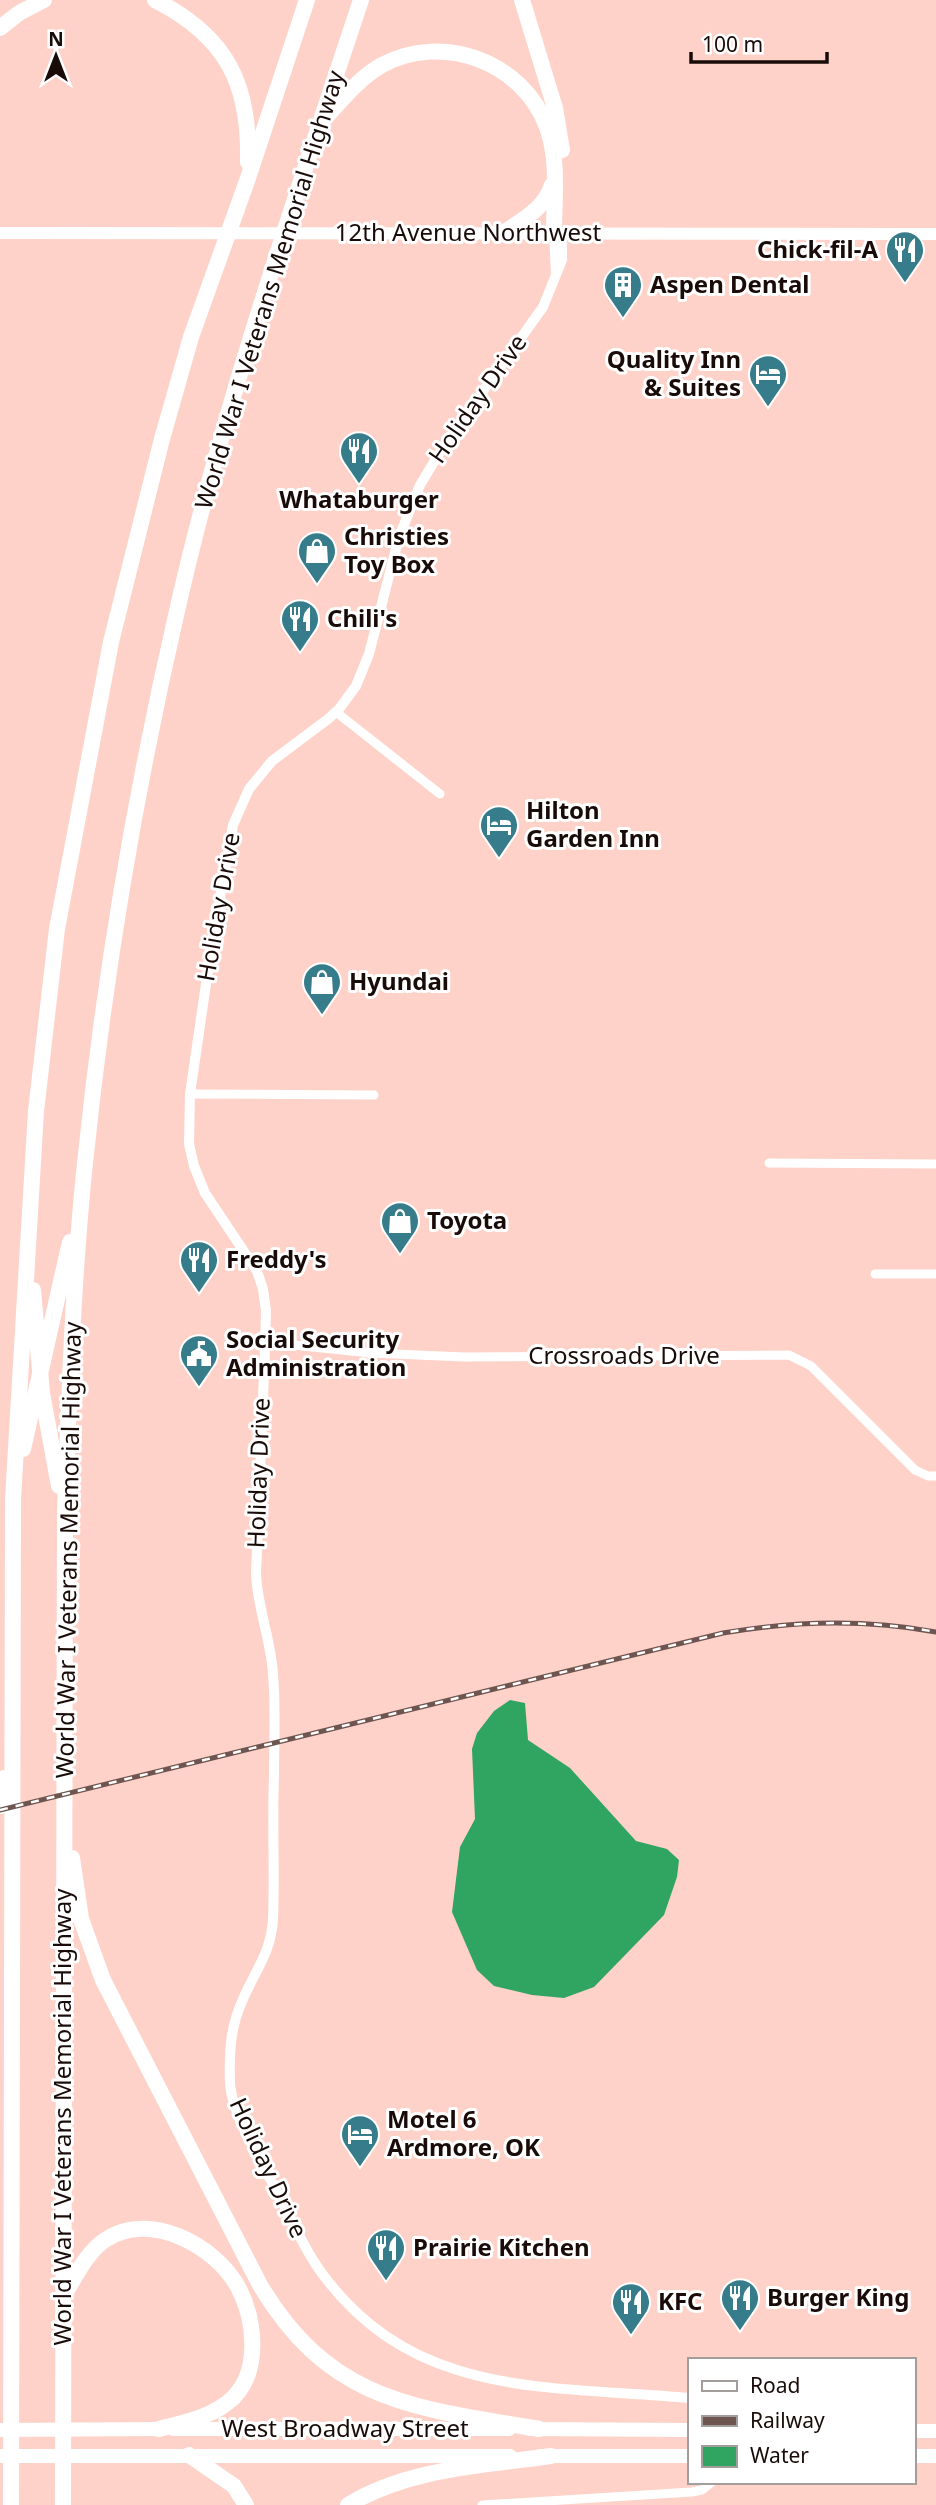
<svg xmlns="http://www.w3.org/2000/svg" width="936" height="2505" viewBox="0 0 936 2505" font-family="'Noto Sans',sans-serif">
  <rect width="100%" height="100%" fill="#fed2c8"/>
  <path fill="#30a461" d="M510,1700L525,1703L528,1740L570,1768L636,1841L667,1849L679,1860L677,1877L664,1915L594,1987L564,1998L532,1995L494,1986L477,1970L452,1912L460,1847L475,1819L472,1749L477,1733L494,1711Z"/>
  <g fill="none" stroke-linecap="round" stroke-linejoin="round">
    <path stroke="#fff" stroke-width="9" d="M336,712L440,794
      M190,1094L374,1095
      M769,1163L936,1164
      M875,1274H936
      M265,1342L370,1353L464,1357L789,1355L811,1366L915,1470L928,1476H936
      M482,2505L692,2492L702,2490L712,2482"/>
    <path stroke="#fff" stroke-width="10" d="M554,233L556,275
      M562,233V260L543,307L443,447L420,485L399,537L369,654L356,686L339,709L328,719L272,761L249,789L233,825L213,936L190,1094L189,1144L194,1166L205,1193L257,1271L263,1289L266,1311L265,1348L256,1573C257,1607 271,1639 273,1674C276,1708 274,1742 274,1776C272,1824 275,1872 273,1919C271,1955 253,1973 241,2004C230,2029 229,2056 230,2082C231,2115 264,2166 280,2197C293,2222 304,2249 321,2272C414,2400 550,2385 689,2398"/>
    <path stroke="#fff" stroke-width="12" d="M0,233L936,234"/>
    <path stroke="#fff" stroke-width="14" d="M173,2429H509
      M530,2429L689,2430
      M913,2431H936
      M0,2456H510
      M540,2456H689
      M913,2456H936"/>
    <path stroke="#fff" stroke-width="14" d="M0,2430L159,2429"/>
    <path stroke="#fff" stroke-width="16" d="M155,0C226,36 250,83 248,162
      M522,0L555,108L562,150
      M0,28L19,13L44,0
      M324,119C342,100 359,78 382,65C443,32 523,62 547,127C559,160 554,198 554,233
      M502,234C521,220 545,209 552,185
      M33,1290L42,1393L59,1486
      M23,1449L70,1242
      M0,1806L4,1778
      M72,1858L81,1919L103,1980L260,2285C330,2403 416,2408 539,2429
      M64,2295C76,2276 86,2253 105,2240C149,2210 215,2245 238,2287C255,2319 261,2370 233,2398C213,2417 185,2422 159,2429
      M189,2455L234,2486L246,2505
      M11,2505L13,1499L36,1111L57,929L111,642L162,439L191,337L247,181L307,0
      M63,2505L65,1513C69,1396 73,1279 85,1163C104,978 135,793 177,611C224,403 294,202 361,0
      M348,2505C409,2468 482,2466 551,2456"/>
    <defs>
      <path id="rail" d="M0,1810L723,1633C793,1621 865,1619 936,1632"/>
    </defs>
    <use href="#rail" stroke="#6e554f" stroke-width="5"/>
    <use href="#rail" stroke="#fff" stroke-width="2.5" stroke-dasharray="8" stroke-linecap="butt"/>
  </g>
  <defs>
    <symbol id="restaurant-pin" viewBox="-11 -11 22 30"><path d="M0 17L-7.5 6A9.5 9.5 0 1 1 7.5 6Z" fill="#377c8a" stroke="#fff"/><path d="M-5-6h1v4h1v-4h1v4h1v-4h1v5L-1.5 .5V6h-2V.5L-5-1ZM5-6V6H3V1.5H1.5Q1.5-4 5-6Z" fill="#fff"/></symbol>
    <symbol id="building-pin" viewBox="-11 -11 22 30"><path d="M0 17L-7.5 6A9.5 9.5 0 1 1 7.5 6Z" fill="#377c8a" stroke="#fff"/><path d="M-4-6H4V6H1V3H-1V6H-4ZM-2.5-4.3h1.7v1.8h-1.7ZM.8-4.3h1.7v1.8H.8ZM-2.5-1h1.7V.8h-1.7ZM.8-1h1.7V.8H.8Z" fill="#fff"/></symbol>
    <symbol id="hotel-pin" viewBox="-11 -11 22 30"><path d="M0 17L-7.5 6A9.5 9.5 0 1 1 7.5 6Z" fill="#377c8a" stroke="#fff"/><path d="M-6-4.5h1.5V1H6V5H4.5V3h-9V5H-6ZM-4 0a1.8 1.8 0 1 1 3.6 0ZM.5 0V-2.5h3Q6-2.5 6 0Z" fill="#fff"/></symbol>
    <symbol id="shop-pin" viewBox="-11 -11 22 30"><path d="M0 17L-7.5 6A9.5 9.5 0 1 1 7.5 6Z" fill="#377c8a" stroke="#fff"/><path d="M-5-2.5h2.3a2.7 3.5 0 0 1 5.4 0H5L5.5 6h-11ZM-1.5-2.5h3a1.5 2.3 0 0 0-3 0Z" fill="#fff"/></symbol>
    <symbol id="civic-pin" viewBox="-11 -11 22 30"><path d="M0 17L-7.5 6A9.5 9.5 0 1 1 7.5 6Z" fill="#377c8a" stroke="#fff"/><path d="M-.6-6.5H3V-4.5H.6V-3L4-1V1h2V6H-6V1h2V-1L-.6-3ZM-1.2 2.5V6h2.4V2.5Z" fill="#fff"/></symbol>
  </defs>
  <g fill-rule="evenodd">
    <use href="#restaurant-pin" x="883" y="228" width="44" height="60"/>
    <use href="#building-pin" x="601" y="263" width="44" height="60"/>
    <use href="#hotel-pin" x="746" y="352" width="44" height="60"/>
    <use href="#restaurant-pin" x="337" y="429" width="44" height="60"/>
    <use href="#shop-pin" x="295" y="529" width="44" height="60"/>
    <use href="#restaurant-pin" x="278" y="597" width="44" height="60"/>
    <use href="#hotel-pin" x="477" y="803" width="44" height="60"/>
    <use href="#shop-pin" x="300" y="960" width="44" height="60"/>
    <use href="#shop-pin" x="378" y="1199" width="44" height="60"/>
    <use href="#restaurant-pin" x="177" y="1238" width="44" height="60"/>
    <use href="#civic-pin" x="177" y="1332" width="44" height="60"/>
    <use href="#hotel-pin" x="338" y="2112" width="44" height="60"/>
    <use href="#restaurant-pin" x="364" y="2226" width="44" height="60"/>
    <use href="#restaurant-pin" x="718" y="2276" width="44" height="60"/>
    <use href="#restaurant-pin" x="609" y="2280" width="44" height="60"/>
  </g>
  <g text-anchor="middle" stroke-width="6" stroke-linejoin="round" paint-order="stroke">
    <g font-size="24" fill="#190b08" stroke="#fff">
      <text x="468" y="241">12th Avenue Northwest</text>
      <text transform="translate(270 290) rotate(-73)" y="8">World War I Veterans Memorial Highway</text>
      <text transform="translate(478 399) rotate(-55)" y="8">Holiday Drive</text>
      <text transform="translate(219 907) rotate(-80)" y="8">Holiday Drive</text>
      <text x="624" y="1364">Crossroads Drive</text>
      <text transform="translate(259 1473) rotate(-88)" y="8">Holiday Drive</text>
      <text transform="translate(69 1550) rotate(-89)" y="8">World War I Veterans Memorial Highway</text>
      <text transform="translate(63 2117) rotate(-90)" y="8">World War I Veterans Memorial Highway</text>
      <text transform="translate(268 2168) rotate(65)" y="8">Holiday Drive</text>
      <text x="345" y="2437">West Broadway Street</text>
    </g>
    <g font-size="24" font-weight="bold" fill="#190b08" stroke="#fff" text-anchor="start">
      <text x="878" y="258" text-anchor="end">Chick-fil-A</text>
      <text x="650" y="293">Aspen Dental</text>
      <text x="741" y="368" text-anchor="end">Quality Inn<tspan x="741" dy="28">&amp; Suites</tspan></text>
      <text x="359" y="508" text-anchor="middle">Whataburger</text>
      <text x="344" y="545">Christies<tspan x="344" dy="28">Toy Box</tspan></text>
      <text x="327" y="627">Chili's</text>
      <text x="526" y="819">Hilton<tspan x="526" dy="28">Garden Inn</tspan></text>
      <text x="349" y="990">Hyundai</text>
      <text x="427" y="1229">Toyota</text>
      <text x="226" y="1268">Freddy's</text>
      <text x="226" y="1348">Social Security<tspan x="226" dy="28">Administration</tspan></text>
      <text x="387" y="2128">Motel 6<tspan x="387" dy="28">Ardmore, OK</tspan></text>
      <text x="413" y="2256">Prairie Kitchen</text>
      <text x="767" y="2306">Burger King</text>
      <text x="658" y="2310">KFC</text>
    </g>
  </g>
  <rect x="688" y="2358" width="228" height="126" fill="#ffffff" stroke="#a39d9c" stroke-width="2"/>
  <rect x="702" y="2381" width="35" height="10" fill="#ffffff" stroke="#a39d9c" stroke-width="2"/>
  <text x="750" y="2393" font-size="21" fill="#190b08">Road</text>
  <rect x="702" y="2416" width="35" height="10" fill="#6e554f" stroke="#a39d9c" stroke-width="2"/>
  <text x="750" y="2428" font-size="21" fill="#190b08">Railway</text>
  <rect x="702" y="2446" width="35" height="21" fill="#30a461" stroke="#a39d9c" stroke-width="2"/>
  <text x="750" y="2463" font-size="21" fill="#190b08">Water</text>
  <g transform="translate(56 56)" stroke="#ffffff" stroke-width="5" paint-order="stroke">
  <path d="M0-5L12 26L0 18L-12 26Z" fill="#190b08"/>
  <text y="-10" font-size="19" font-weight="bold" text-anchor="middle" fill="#190b08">N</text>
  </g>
  <path d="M691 52v10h136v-10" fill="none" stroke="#190b08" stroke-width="3.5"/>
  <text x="702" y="52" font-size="21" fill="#190b08" stroke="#ffffff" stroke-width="5" paint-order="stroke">100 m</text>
</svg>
